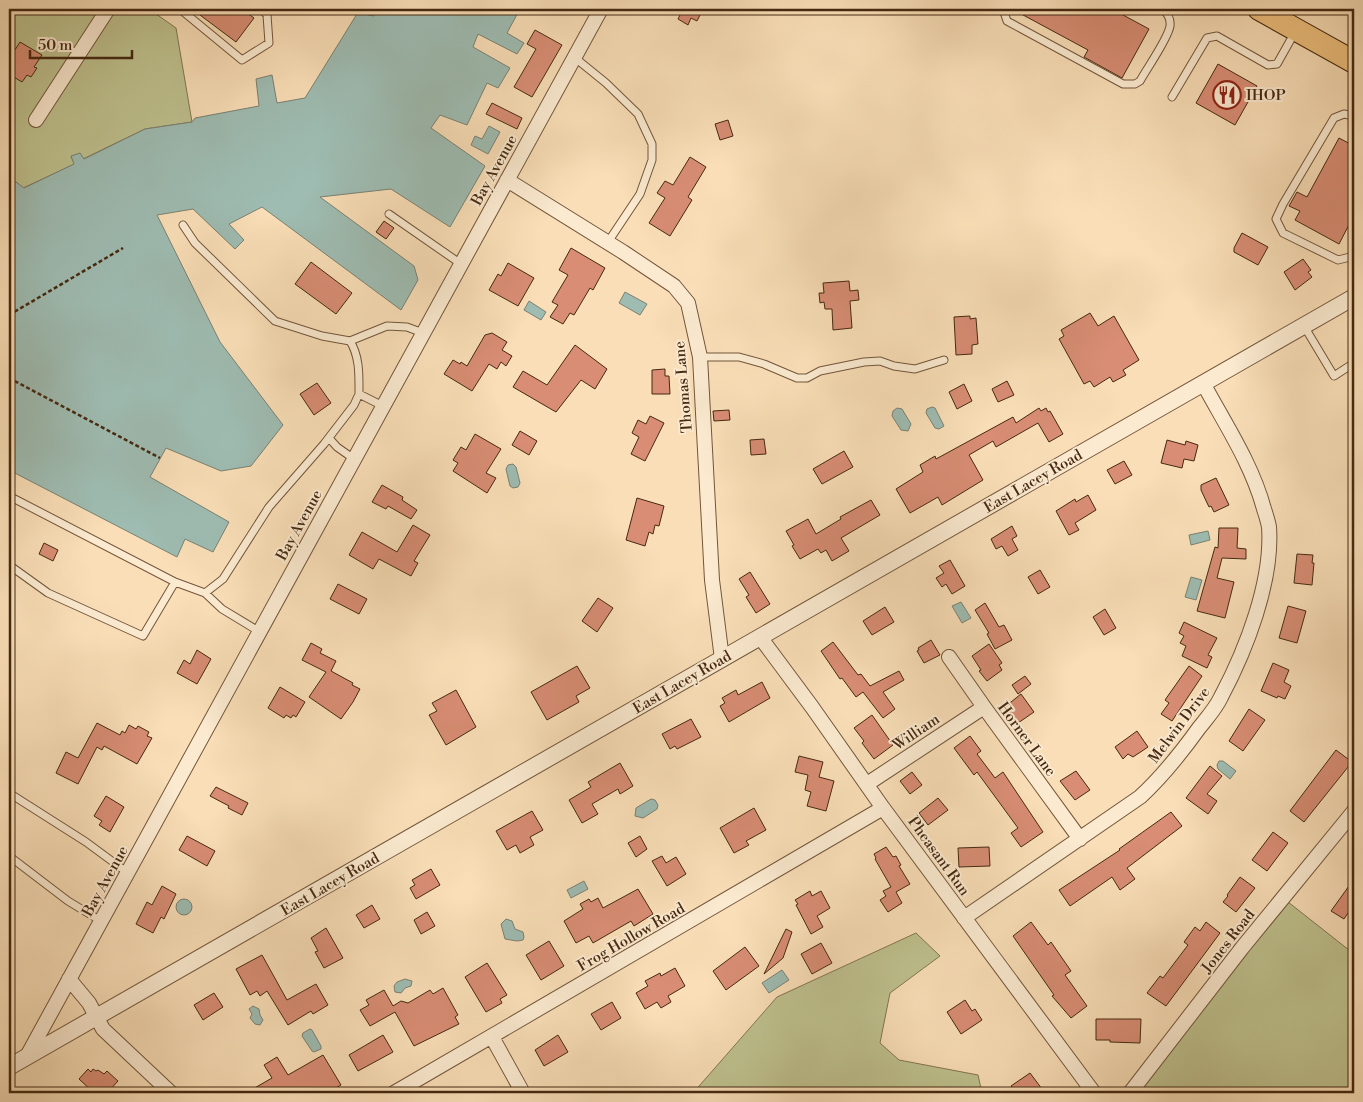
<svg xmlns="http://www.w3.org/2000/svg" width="1363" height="1102" viewBox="0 0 1363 1102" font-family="'Libre Bodoni',serif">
  <rect width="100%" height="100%" fill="#f9deb7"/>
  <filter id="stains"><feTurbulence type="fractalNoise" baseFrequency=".004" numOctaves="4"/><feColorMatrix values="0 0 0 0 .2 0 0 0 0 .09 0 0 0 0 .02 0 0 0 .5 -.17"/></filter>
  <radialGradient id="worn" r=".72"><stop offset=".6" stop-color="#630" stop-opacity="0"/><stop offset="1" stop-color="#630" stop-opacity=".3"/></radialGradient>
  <path fill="#bec18e" stroke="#827550" d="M9,9H149L176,28L192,122L145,129L83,159L71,157L75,164L23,188L16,182L9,187Z
    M1283,898L1354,954V1093H1130Z
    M916,933L940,956L890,993L880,1043L899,1060L978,1075L982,1093H693L777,997Z"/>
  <path fill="#9ebcb2" stroke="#7a8172" d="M360,9L368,15L374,16L377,9H520L507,33L524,43L517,54L478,34L473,47L510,68L498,88L487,83L467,125L440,115L431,128L485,166L450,227L391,189L320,197L414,266L418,280L401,310L262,207L229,224L244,240L235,249L193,209L157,215L220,342L283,425L251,466L221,471L166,448L150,477L229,522L213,552L185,539L177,557L9,470V187L16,182L24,188L74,164L71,156L80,153L84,159L145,129L192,122L195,118L259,106L256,79L272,75L277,103L305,98Z
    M489,126L500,132L488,154L471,145L475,136L482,139Z
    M625,292L647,304L640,315L619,303Z
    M529,301L546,312L541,320L524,310Z
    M932,407L935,408L944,426L939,429L935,428L926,413L927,409Z
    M897,408L902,409L911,424L908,431L901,430L892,416L893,411Z
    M513,464L516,467L520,483L518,487L513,488L510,486L506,469L508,465Z
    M1208,531L1210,540L1191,545L1189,535Z
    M1191,577L1202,580L1196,600L1185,597Z
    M961,602L971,618L962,623L952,606Z
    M1219,761H1223L1236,771L1230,779L1218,769L1217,765Z
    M651,799L655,800L658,805L657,809L643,818L635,816L636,808Z
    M584,881L588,889L571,898L567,890Z
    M176 907a8 8 0 1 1 16 0a8 8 0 1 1-16 0Z
    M506,919L512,921L515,929L523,932L524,937L523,940L517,941L505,939L501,924Z
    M782,970L789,980L769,993L762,983Z
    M405,979L412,981L411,986L405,988L401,993L395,992L394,986L397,982Z
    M253,1006L259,1009L260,1015L263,1020L260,1025L255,1024L250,1018L252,1014L249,1009Z
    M310,1029L312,1030L321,1046V1049L314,1052L312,1051L302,1036L303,1033Z"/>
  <path fill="#d88d74" stroke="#452911" d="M192,9H242L254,18L236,42Z
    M672,9H703L697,21L691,18L688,25L678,19L681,13Z
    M1012,9H1112L1149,29L1122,78L1084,57L1088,50Z
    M535,30L562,45L532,97L514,87L536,49L527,44Z
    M20,42L42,55L34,67L37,68L31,77L27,75L22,82L9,74V59Z
    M1218,64L1257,86L1235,125L1196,103Z
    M492,103L522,118L517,129L486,114Z
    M728,120L733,136L720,140L715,124Z
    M1339,138L1354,146V215L1339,244L1295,220L1300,211L1289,206L1297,192L1307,197Z
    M690,157L706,167L688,197L692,200L670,236L649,223L665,198L657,193L665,181L673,185Z
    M384,221L394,228L386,239L376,232Z
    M1242,233L1268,247L1258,265L1234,252V248Z
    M571,248L605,268L593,290L590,288L574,315L570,313L563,324L550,317L558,305L552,302L568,275L559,270Z
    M1303,259L1311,270L1308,272L1312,277L1295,290L1284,272Z
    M311,262L352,293L336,314L295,284Z
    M508,263L534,278L518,306L489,290L498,274L501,276Z
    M849,281L850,291L858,290L859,300L850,301L852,328L833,330L832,309H825L824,302L820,303L819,293H824L823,283Z
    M1090,313L1098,326L1114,316L1139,360L1123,370L1126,375L1113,382L1110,377L1094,387L1090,381L1084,384L1059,339L1064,336L1061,330Z
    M970,316V319L976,318L978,344L972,345V354L956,355L954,317Z
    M492,333L507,342L502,350L512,356L506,366L501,362L497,369L489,364L472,391L444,374L453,360L460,364L461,362L467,366L485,335Z
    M575,345L607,369L595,389L581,380L556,412L513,387L523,371L547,385Z
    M665,369V376H669L670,394H652V370Z
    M1007,381L1014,395L998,402L992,389Z
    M317,383L331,403L314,415L300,394Z
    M964,384L972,401L957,409L949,392Z
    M1039,408L1041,411L1046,408L1048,412L1050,411L1063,434L1049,442L1038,423L996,447L993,441L969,455L983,480L942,505L938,497L910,513L896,489L923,472L920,465L935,456L936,459L1013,417L1016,423Z
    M729,410L730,420L714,421L713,411Z
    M650,416L664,423L645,461L631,454L639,437L632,433L638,420L646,424Z
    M520,431L537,441L529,455L512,445Z
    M475,434L501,449L486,473L496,478L487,493L453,471L458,463L453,460L461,447L466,450Z
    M764,439L766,454L751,455L750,440Z
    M1167,440L1185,445L1186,441L1198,445L1194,461L1184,459L1182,468L1161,463Z
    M844,451L853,467L822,484L813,469Z
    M1124,461L1132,475L1115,484L1107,470Z
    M1216,478L1229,505L1214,512L1211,506L1209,507L1201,490V485Z
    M382,485L403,497L402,500L417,510L411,519L388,506L386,509L372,502Z
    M1088,495L1096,510L1075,523L1079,530L1069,535L1056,511L1075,499L1076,502Z
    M637,498L664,506L659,526L655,525L653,534L649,532L645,546L626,540Z
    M871,500L880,515L841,538L849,551L832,561L826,550L821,553L818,549L800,559L792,546L794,545L786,531L808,519L816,534L841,519L840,517Z
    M413,525L430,535L414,561L418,563L411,576L379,559L373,569L349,555L362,532L397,552Z
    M1012,526L1017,536L1012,539L1018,550L1008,556L1002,546L996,549L991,539Z
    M1219,528H1238L1237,548L1246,549V559L1222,558L1217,578L1234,582L1225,618L1197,611L1215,547L1218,548Z
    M44,543L58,550L53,561L39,554Z
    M1297,554L1313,555L1312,563H1314L1312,585L1294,583Z
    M950,560L965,586L952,594L946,584L942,587L936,578L944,573L939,566Z
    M1040,570L1050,587L1038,594L1028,577Z
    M750,572L770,604L756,613L746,597L749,595L739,579Z
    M338,584L367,599L359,614L330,599Z
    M598,598L613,608L597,632L582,621Z
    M985,603L999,627L1004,625L1012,640L995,649L987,634L989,633L975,610Z
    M1288,606L1306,611L1297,643L1279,638Z
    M885,607L894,622L872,635L863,621Z
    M1105,609L1116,628L1104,635L1093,617Z
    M1184,622L1217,638L1208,655L1212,657L1207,668L1182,656L1186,646L1180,643L1184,636L1179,633Z
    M931,640L940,655L924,663L917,651L919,650L918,648Z
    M833,642L858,675L861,674L870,686L899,671L904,680L883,692L895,709L883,718L863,692L856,697L842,678L840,679L821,651Z
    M311,643L322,649L320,653L336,661L331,671L353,683L352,685L360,689L353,702L341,719L309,697L326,672L302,660Z
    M989,644L1002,663L999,665L1002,670L987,681L979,671L981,670L972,656Z
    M197,650L211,659L197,684L177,673L184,660L190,664Z
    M1273,663L1289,670L1284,682L1291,686L1285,699L1278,696L1277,698L1261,691Z
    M577,666L590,688L576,696L579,702L547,720L531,692Z
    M1189,666L1202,676L1172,721L1161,714L1169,703L1165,700Z
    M1025,676L1031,684L1018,694L1012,685Z
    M762,682L770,698L729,722L720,706L725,703L722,698L736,690L738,695Z
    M280,687L305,702L296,717L293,715L291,718L286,715L284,718L268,708Z
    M456,690L476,727L446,745L429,715L437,711L432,703Z
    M1021,694L1034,712L1018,723L1006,706Z
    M1249,709L1265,720L1243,751L1229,741Z
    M872,715L893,745L874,759L862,743L864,741L854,728Z
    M691,719L701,737L677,749L675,746L670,749L662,734Z
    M97,723L120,735L122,731L125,733L129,725L136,729L138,726L149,732L147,736L152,738L137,764L104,746L102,750L97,747L78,784L56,773L66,752L78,758Z
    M1137,731L1148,747L1133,757L1128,754L1123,759L1115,747Z
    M970,736L981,751L977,754L995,778L1003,772L1043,832L1021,847L1011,833L1018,828L977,772L974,775L954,748Z
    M1336,750L1352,762L1304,822L1290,811Z
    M799,756L823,762L819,777L834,781L826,811L807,806L811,792L805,790L808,775L795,772Z
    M620,763L633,786L620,794L618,789L592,804L598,814L582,823L569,800L591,787L588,782Z
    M1210,766L1222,776L1207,794L1217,801L1208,814L1186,798Z
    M1076,771L1090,790L1075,800L1060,781Z
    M912,772L922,785L910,794L900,781Z
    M216,787L248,803L242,815L228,808L229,806L210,796Z
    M106,796L124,807L110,832L99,825L102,821L94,816Z
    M938,798L948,810L928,825L919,813Z
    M754,808L766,830L746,841L749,845L734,853L720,828Z
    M532,811L543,830L530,837L534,845L520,853L516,845L507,850L496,831Z
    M1171,812L1182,826L1127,868L1135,879L1120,890L1112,877L1070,906L1059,890L1120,850L1119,849Z
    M1273,832L1288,843L1267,871L1252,860Z
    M187,836L215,851L207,866L179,850Z
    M640,836L647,849L636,857L628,843Z
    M886,847L893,857L896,856L901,865L899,866L910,884L896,892L902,903L888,912L880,900L886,896L883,891L891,887L875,859L876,858L874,854Z
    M989,847L990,866L959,867L958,848Z
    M662,856L666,863L676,857L686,874L667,886L652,861Z
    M431,869L440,885L416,899L410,888L415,885L412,880Z
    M1240,877L1255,888L1236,912L1223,902L1228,896L1227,895Z
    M1354,879V917L1348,913L1344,919L1331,911Z
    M162,886L176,894L164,919L161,917L153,933L136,924L147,902L152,905Z
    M638,889L653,914L634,926L631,921L593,943L589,936L576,943L564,921L583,909L580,904L589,899L591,902L598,898L603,908Z
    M810,891L812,896L821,891L830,908L817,916L823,927L811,934L796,905L798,904L795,900Z
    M372,905L380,919L364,928L356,915Z
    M427,912L435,926L421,934L414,920Z
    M1031,922L1048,945L1051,942L1071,971L1065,975L1087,1006L1071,1018L1052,996L1054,995L1013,936Z
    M1206,922L1220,933L1166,1006L1147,993L1160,976L1163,978L1188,945L1184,942L1195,927L1200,931Z
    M326,928L343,958L324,968L315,952L318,951L311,938Z
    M786,929L792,932L783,958L764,974Z
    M549,941L564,966L541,980L526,955Z
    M821,943L832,963L812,974L801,954Z
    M745,947L759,966L726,990L713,971Z
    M262,955L287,1000L316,984L328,1005L313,1014L311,1011L288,1025L267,991L260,996L257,991L250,995L236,969Z
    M487,963L507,995L500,999L502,1003L486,1012L465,977Z
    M675,968L685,986L668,996L671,1002L661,1008L657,1002L645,1009L636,993L648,986L645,981L660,973L661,976Z
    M443,988L458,1015L455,1017L459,1024L414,1046L395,1012L370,1026L360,1010L369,1005L366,1000L384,990L393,1006L401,1001L408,1003L430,990L433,994Z
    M214,993L223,1007L203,1020L194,1005Z
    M965,1000L972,1011L975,1009L982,1020L961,1034L947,1012Z
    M612,1002L621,1018L601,1030L591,1014Z
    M1096,1019H1141L1140,1043L1110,1042V1040H1096Z
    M383,1035L393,1052L358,1071L349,1055Z
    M558,1035L568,1052L544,1066L535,1050Z
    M323,1055L341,1085L327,1093H246L272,1078L264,1065L277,1057L288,1075Z
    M88,1069L91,1072L93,1069L96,1071L98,1070L104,1074L107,1071L118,1081L107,1093H94L79,1079Z
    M1030,1073L1045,1093H1017L1011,1086Z"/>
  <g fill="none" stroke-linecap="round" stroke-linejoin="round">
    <defs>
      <path id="service" d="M180,9L242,60L269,43L267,15L262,9
        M1003,9L1007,21L1123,84H1135L1140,81C1147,68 1168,39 1170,26C1171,19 1168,14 1163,9
        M574,57L606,83L638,114L652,144V160L640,194L608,242
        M1172,97L1207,38L1217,36L1268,65L1277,64L1295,32
        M1354,97L1353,115L1354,114
        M1354,116L1344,114L1334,118L1283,204L1276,219L1283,233L1338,260L1354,256
        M389,214L461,264
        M183,225L195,243L275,321L322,336L350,341C360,357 359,376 359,394
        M1304,326L1334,376L1354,363
        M350,341L387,326L407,327L423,333
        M700,357H739L764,364L797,378H807L820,371L864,362L880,361L894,366L915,369L944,360
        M329,438L337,447L354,459
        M9,496L175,582L205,593L223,579L269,507L324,444L354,405L359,394L383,406
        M9,565L48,593L143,636L175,582
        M205,593L222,609L260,632
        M9,793L86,842L128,873
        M9,856L68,901L101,921"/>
      <path id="minor" d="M36,120L108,9
        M507,180L623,252L674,286L688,303L700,357L712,580L722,659
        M760,637L812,707L883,808L1094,1093
        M949,657L984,707L1080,839
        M867,784L984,707
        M964,918L1140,797C1163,776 1181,753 1199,728C1207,718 1216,708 1221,697C1246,650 1273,581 1269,527C1268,521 1266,515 1264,509C1252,464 1225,424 1203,383
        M69,979L89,1003L103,1029L171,1093
        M492,1037L523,1093
        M26,1058L601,9
        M394,1093L883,808
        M1130,1093L1242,948L1354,811"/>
      <path id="tertiary" d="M9,1067L1354,297"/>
      <path id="trunk" d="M1259,9L1354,62"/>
    </defs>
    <use href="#service" stroke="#72563a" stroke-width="9"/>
    <use href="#minor" stroke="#72563a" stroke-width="16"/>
    <use href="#tertiary" stroke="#72563a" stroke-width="18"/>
    <use href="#trunk" stroke="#452911" stroke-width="24"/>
    <path stroke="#452911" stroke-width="2.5" stroke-dasharray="4 2.5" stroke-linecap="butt" d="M9,315L123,248
      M9,378L160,458"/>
    <use href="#service" stroke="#fbead0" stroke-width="7"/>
    <use href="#minor" stroke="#fbead0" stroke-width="14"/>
    <use href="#tertiary" stroke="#fbead0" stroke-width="16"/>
    <use href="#trunk" stroke="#ecbf7c" stroke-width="22"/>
  </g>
  <defs>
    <symbol id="restaurant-ring" viewBox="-11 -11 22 22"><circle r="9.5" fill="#fbead0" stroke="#8f2418" stroke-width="1.5"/><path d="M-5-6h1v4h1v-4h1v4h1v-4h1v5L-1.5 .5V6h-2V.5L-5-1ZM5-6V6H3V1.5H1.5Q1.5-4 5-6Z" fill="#8f2418"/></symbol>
  </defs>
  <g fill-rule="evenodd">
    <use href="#restaurant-ring" x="1211" y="79" width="32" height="32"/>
  </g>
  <g text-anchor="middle" stroke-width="4" stroke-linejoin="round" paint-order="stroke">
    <g font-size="15" fill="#452911" stroke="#fbead0" text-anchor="start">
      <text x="1246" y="100">IHOP</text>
    </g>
    <g font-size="15" fill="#452911" stroke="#fbead0">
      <text transform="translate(494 170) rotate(-61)" y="5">Bay Avenue</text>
      <text transform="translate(683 387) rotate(-95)" y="5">Thomas Lane</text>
      <text transform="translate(1033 481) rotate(-30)" y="5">East Lacey Road</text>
      <text transform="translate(299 525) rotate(-61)" y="5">Bay Avenue</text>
      <text transform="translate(682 682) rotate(-30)" y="5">East Lacey Road</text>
      <text transform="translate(1179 725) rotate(-53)" y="5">Melwin Drive</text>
      <text transform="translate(916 732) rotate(-34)" y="5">William</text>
      <text transform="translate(1027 739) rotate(54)" y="5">Horner Lane</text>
      <text transform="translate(939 856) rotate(54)" y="5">Pheasant Run</text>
      <text transform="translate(105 881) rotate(-61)" y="5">Bay Avenue</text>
      <text transform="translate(330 884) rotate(-30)" y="5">East Lacey Road</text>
      <text transform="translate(631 937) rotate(-30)" y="5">Frog Hollow Road</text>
      <text transform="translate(1228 941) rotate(-52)" y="5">Jones Road</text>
    </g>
  </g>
  <rect width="1363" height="1102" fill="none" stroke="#f9deb7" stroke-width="30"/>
  <rect x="10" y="10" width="1343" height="1082" fill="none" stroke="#452911" stroke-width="2.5"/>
  <rect x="15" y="15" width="1333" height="1072" fill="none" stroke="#452911"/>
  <path d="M30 50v8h102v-8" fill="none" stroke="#452911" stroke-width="2.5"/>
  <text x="38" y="50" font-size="15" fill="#452911" stroke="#fbead0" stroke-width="4" paint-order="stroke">50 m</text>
  <rect width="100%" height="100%" filter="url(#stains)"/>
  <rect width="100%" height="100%" fill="url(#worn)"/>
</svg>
